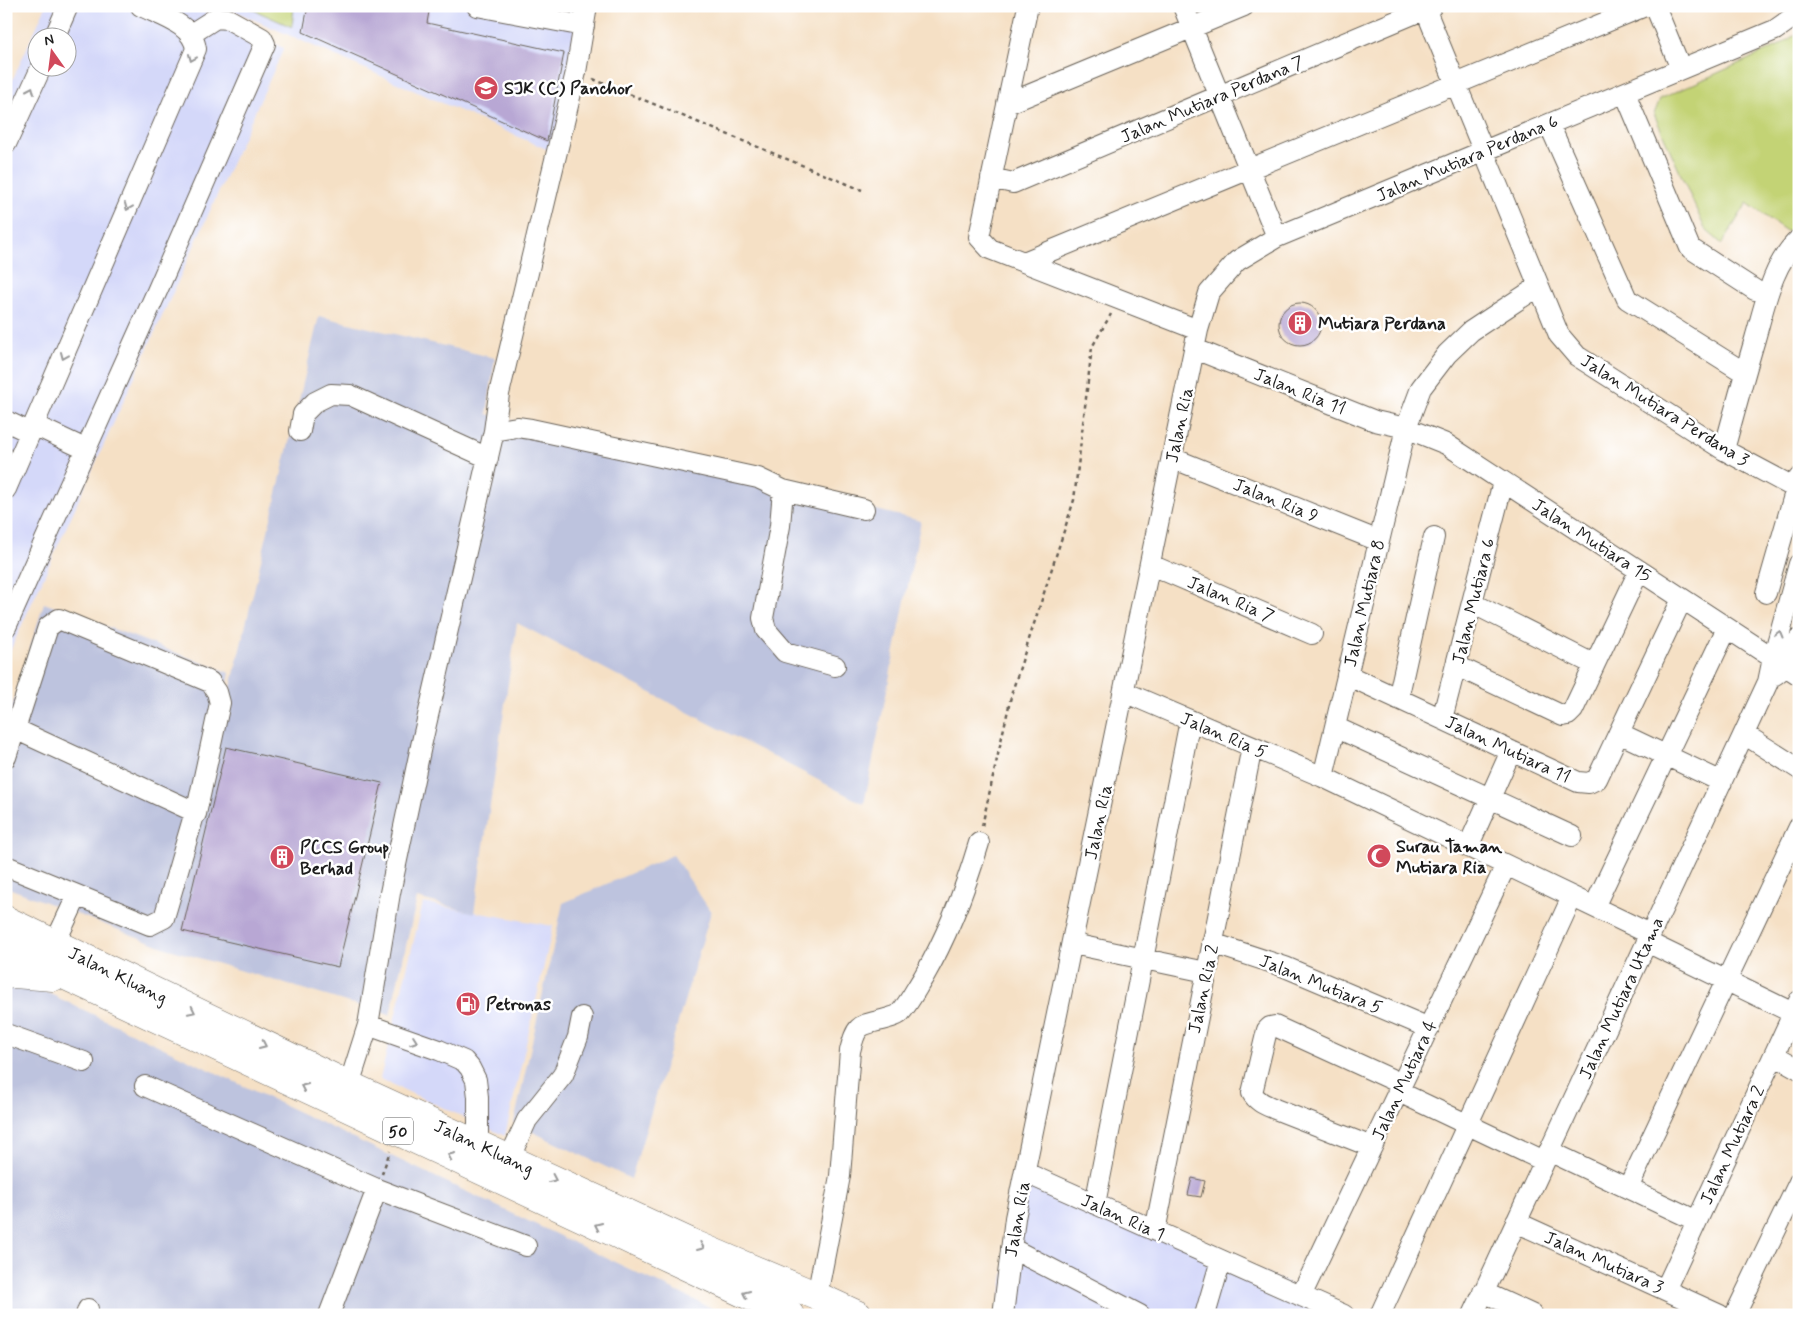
<svg xmlns="http://www.w3.org/2000/svg" width="1805" height="1321" viewBox="0 0 1805 1321" font-family="Mynerve,sans-serif">
  <rect width="100%" height="100%" fill="#fff"/>
  <filter id="ink" filterUnits="userSpaceOnUse"><feTurbulence type="fractalNoise" baseFrequency=".02" numOctaves="2"/><feDisplacementMap in="SourceGraphic" scale="10" xChannelSelector="R" yChannelSelector="G"/><feConvolveMatrix kernelMatrix="1 2 1 2 8 2 1 2 1" color-interpolation-filters="sRGB"/></filter>
  <filter id="wash" filterUnits="userSpaceOnUse"><feTurbulence type="fractalNoise" baseFrequency=".0096" numOctaves="4" result="noise"/><feDisplacementMap in="SourceGraphic" scale="20" xChannelSelector="R" yChannelSelector="G"/><feGaussianBlur stdDeviation="1.12" result="paint"/><feColorMatrix in="noise" values="0 0 0 0 0 0 0 0 0 0 0 0 0 0 0 0 0 1.4 0 .05"/><feComposite in="paint" operator="in"/></filter>
  <g filter="url(#wash)">
    <rect width="100%" height="100%" fill="#f5e0c5"/>
    <path fill="#d4d8f9" fill-rule="evenodd" d="M46,6H191L284,48L6,660V94ZM38,38H68V68H38Z
      M223,6H579L553,152Z
      M423,903L553,926L505,1136L380,1079Z
      M1021,1165L1359,1315H998Z"/>
    <path fill="#bdc3de" d="M319,316L495,358L487,414L921,521L864,804L517,623L474,913L417,898L390,1015L169,949L6,887V726L44,603L230,673L181,898Z
      M673,855L711,912L631,1179L514,1123L563,903Z
      M6,973L726,1315H6Z"/>
    <path fill="#c3d375" stroke="#707848" d="M245,6H294L292,27Z
      M1799,32V224L1789,233L1747,203L1722,244L1705,229L1654,114L1660,99L1780,45Z"/>
    <g id="blocks">
      <path fill="#b8a7d4" d="M308,6H430L427,23L564,53L547,141L303,32Z
        M1279 324a21 21 0 1 1 42 0a21 21 0 1 1-42 0Z
        M226,747L382,783L338,967L182,931Z
        M1192,1178L1205,1181L1201,1197L1188,1195Z"/>
    </g>
  </g>
  <g filter="url(#ink)">
    <use href="#blocks" fill-opacity="0" stroke="#686157" stroke-width="1"/>
    <g fill="none" stroke-linecap="round" stroke-linejoin="round">
      <defs>
        <path id="minor" d="M477,6L584,26
          M1028,6L979,237L990,249L1198,330
          M1183,6L1277,237
          M1424,6L1559,335L1577,356L1724,450L1799,490
          M1655,6L1681,69
          M54,38L68,6
          M1625,93L1690,248L1755,290
          M1007,104L1244,6
          M1549,124L1627,299L1745,373
          M6,144L41,68
          M991,178L1013,183L1432,6
          M1024,262L1645,6
          M1195,349L1375,421L1406,428L1446,444L1799,675
          M6,421L31,433
          M34,425L85,449
          M300,431L303,414L315,402L331,394L350,395L488,458
          M494,431L517,427L531,429L758,478L783,490L780,526L763,618L766,630L785,652L835,666
          M1724,450C1734,413 1744,376 1755,339C1765,305 1772,264 1799,239
          M1172,458L1379,541
          M6,489L196,49C193,24 161,16 141,6
          M783,490L864,509
          M1151,565L1312,634
          M1766,593L1799,478
          M1472,603L1593,664
          M6,627L158,289L265,44L262,38L228,19L216,18L191,34
          M1457,666L1563,716L1568,715L1573,710L1639,571
          M1347,675L1578,782L1589,783L1597,779L1682,599
          M1775,675L1785,667L1799,639
          M1124,692L1323,777L1650,934
          M1398,699L1434,537
          M1442,719L1503,482
          M1335,727L1572,836
          M15,729L195,812
          M1619,733L1722,782
          M1744,734L1799,769
          M6,757L48,627L59,619L210,682L217,692L220,703L196,814L195,812L164,918L150,925L6,866
          M1323,777L1406,428L1421,388L1447,354L1471,331L1539,286
          M1468,847L1511,751
          M1594,907L1727,628
          M1647,942L1793,1013
          M55,943L77,896
          M1212,943L1285,967L1429,1028
          M1073,944L1206,972
          M368,1025L439,1050L464,1061L470,1068L476,1080L478,1097V1144
          M6,1034L84,1062
          M1774,1055L1799,1069
          M349,1085L368,1025L390,893L421,746L494,431L499,394L576,72L587,6
          M145,1086L377,1189L526,1246
          M1399,1092L1544,1161
          M1372,1147L1275,1109C1266,1105 1257,1102 1252,1093L1267,1030L1270,1027L1275,1026L1402,1084
          M1549,1151L1697,1221
          M509,1159L527,1120L563,1075L578,1037L582,1017
          M1026,1173L1344,1315
          M1628,1188L1799,827
          M1095,1204L1190,720
          M1516,1222L1720,1315
          M1155,1231L1252,747
          M1011,1248L1140,1315
          M1665,1290L1799,1001
          M1483,1292L1533,1315
          M817,1296L840,1176L850,1051C857,1023 859,1026 886,1019C890,1017 896,1017 900,1013C909,1003 916,989 923,978C948,935 965,890 979,843
          M1301,1296L1506,865
          M86,1315L88,1309
          M329,1315L377,1189
          M1003,1315L1015,1218L1198,330L1209,293L1237,261L1277,237L1775,30L1799,13
          M1205,1315L1221,1260
          M1380,1315L1572,897
          M1473,1315L1768,682L1773,658L1799,564
          M1735,1315L1799,1182"/>
        <path id="highway" d="M6,920L349,1085L694,1244L817,1296L858,1315
          M6,948L790,1315
          M6,975L14,974L53,977"/>
      </defs>
      <use href="#minor" stroke="#686157" stroke-width="22"/>
      <use href="#highway" stroke="#686157" stroke-width="29"/>
      <path stroke="#686157" stroke-width="2.5" stroke-dasharray="4 4" stroke-linecap="butt" d="M593,79L862,190
        M982,826L1012,692L1074,500L1092,347L1111,314
        M382,1174L390,1151"/>
      <use href="#minor" stroke="#fff" stroke-width="20"/>
      <use href="#highway" stroke="#fff" stroke-width="28"/>
    </g>
    <defs><path id="oneway-chevron" d="M-2-3.5L2.5 0L-2 3.5" fill="none" stroke-width="1.6" stroke-linecap="round" stroke-linejoin="round" transform="scale(1.25)"/></defs>
    <g stroke="#999">
      <use href="#oneway-chevron" transform="translate(192 58) rotate(113)"/>
      <use href="#oneway-chevron" transform="translate(31 90) rotate(-66)"/>
      <use href="#oneway-chevron" transform="translate(128 207) rotate(113)"/>
      <use href="#oneway-chevron" transform="translate(64 356) rotate(113)"/>
      <use href="#oneway-chevron" transform="translate(1779 634) rotate(-75)"/>
      <use href="#oneway-chevron" transform="translate(192 1011) rotate(26)"/>
      <use href="#oneway-chevron" transform="translate(414 1041) rotate(20)"/>
      <use href="#oneway-chevron" transform="translate(263 1045) rotate(25)"/>
      <use href="#oneway-chevron" transform="translate(304 1087) rotate(-155)"/>
      <use href="#oneway-chevron" transform="translate(451 1156) rotate(-155)"/>
      <use href="#oneway-chevron" transform="translate(553 1179) rotate(25)"/>
      <use href="#oneway-chevron" transform="translate(598 1226) rotate(-155)"/>
      <use href="#oneway-chevron" transform="translate(701 1247) rotate(23)"/>
      <use href="#oneway-chevron" transform="translate(746 1294) rotate(-155)"/>
    </g>
  </g>
  <defs>
    <symbol id="school-disc" viewBox="-11 -11 22 22"><circle r="9.5" fill="#d1495b" stroke="#fff"/><path d="M0-5L7-2L0 1L-7-2ZM-4 1L0 2.5L4 1V4Q0 6-4 4Z" fill="#fff"/></symbol>
    <symbol id="building-disc" viewBox="-11 -11 22 22"><circle r="9.5" fill="#d1495b" stroke="#fff"/><path d="M-4-6H4V6H1V3H-1V6H-4ZM-2.5-4.3h1.7v1.8h-1.7ZM.8-4.3h1.7v1.8H.8ZM-2.5-1h1.7V.8h-1.7ZM.8-1h1.7V.8H.8Z" fill="#fff"/></symbol>
    <symbol id="mosque-disc" viewBox="-11 -11 22 22"><circle r="9.5" fill="#d1495b" stroke="#fff"/><path d="M3.5-4.9A6 6 0 1 0 3.5 4.9A5 5 0 1 1 3.5-4.9Z" fill="#fff"/></symbol>
    <symbol id="fuel-disc" viewBox="-11 -11 22 22"><circle r="9.5" fill="#d1495b" stroke="#fff"/><path d="M-5.5-6h7V0h2V4h1.3V-2.5L3-4.5l.8-.8L6-3V5H2.5V1h-1V6h-7ZM-4.2-4.7v3.2H.2V-4.7Z" fill="#fff"/></symbol>
  </defs>
  <g fill-rule="evenodd">
    <use href="#school-disc" x="472" y="74" width="28" height="28"/>
    <use href="#building-disc" x="1286" y="309" width="28" height="28"/>
    <use href="#mosque-disc" x="1365" y="842" width="28" height="28"/>
    <use href="#building-disc" x="268" y="843" width="28" height="28"/>
    <use href="#fuel-disc" x="454" y="990" width="28" height="28"/>
  </g>
  <g text-anchor="middle" stroke-width="5" stroke-linejoin="round" paint-order="stroke">
    <rect fill="#fff" stroke="#606060" stroke-width="1" x="383" y="1117.5" width="30" height="27" rx="4"/>
    <g font-size="16" font-weight="bold" fill="#1c1c1c">
      <text x="398" y="1137">50</text>
    </g>
    <g font-size="18" font-weight="bold" fill="#1c1c1c" stroke="#fff" text-anchor="start">
      <text x="504" y="94">SJK (C) Panchor</text>
      <text x="1318" y="329">Mutiara Perdana</text>
      <text x="1396" y="852">Surau Taman<tspan x="1396" dy="21">Mutiara Ria</tspan></text>
      <text x="300" y="853">PCCS Group<tspan x="300" dy="21">Berhad</tspan></text>
      <text x="486" y="1010">Petronas</text>
    </g>
    <g font-size="18" fill="#1c1c1c" stroke="#fff">
      <text transform="translate(1212 99) rotate(-23)" y="6">Jalan Mutiara Perdana 7</text>
      <text transform="translate(1467 158) rotate(-23)" y="6">Jalan Mutiara Perdana 6</text>
      <text transform="translate(1300 391) rotate(22)" y="6">Jalan Ria 11</text>
      <text transform="translate(1665 410) rotate(32)" y="6">Jalan Mutiara Perdana 3</text>
      <text transform="translate(1179 425) rotate(-78)" y="6">Jalan Ria</text>
      <text transform="translate(1276 500) rotate(22)" y="6">Jalan Ria 9</text>
      <text transform="translate(1592 540) rotate(33)" y="6">Jalan Mutiara 15</text>
      <text transform="translate(1231 599) rotate(23)" y="6">Jalan Ria 7</text>
      <text transform="translate(1473 601) rotate(-76)" y="6">Jalan Mutiara 6</text>
      <text transform="translate(1364 603) rotate(-77)" y="6">Jalan Mutiara 8</text>
      <text transform="translate(1224 735) rotate(23)" y="6">Jalan Ria 5</text>
      <text transform="translate(1508 749) rotate(25)" y="6">Jalan Mutiara 11</text>
      <text transform="translate(1098 822) rotate(-78)" y="6">Jalan Ria</text>
      <text transform="translate(118 975) rotate(26)" y="6">Jalan Kluang</text>
      <text transform="translate(1321 984) rotate(22)" y="6">Jalan Mutiara 5</text>
      <text transform="translate(1203 989) rotate(-78)" y="6">Jalan Ria 2</text>
      <text transform="translate(1621 998) rotate(-65)" y="6">Jalan Mutiara Utama</text>
      <text transform="translate(1404 1080) rotate(-65)" y="6">Jalan Mutiara 4</text>
      <text transform="translate(1732 1145) rotate(-65)" y="6">Jalan Mutiara 2</text>
      <text transform="translate(484 1147) rotate(25)" y="6">Jalan Kluang</text>
      <text transform="translate(1123 1217) rotate(24)" y="6">Jalan Ria 1</text>
      <text transform="translate(1017 1219) rotate(-80)" y="6">Jalan Ria</text>
      <text transform="translate(1604 1262) rotate(24)" y="6">Jalan Mutiara 3</text>
    </g>
  </g>
  <rect width="1805" height="1321" fill="none" stroke="#fff" stroke-width="25"/>
  <g transform="translate(52 52) rotate(346)"><circle r="24" fill="#ffffff" stroke="#a4a4a4"/>
  <path d="M0-4L9 19L0 12L-9 19Z" fill="#d1495b"/>
  <text y="-8" font-size="14" font-weight="bold" text-anchor="middle" fill="#1c1c1c">N</text>
  </g>
</svg>
